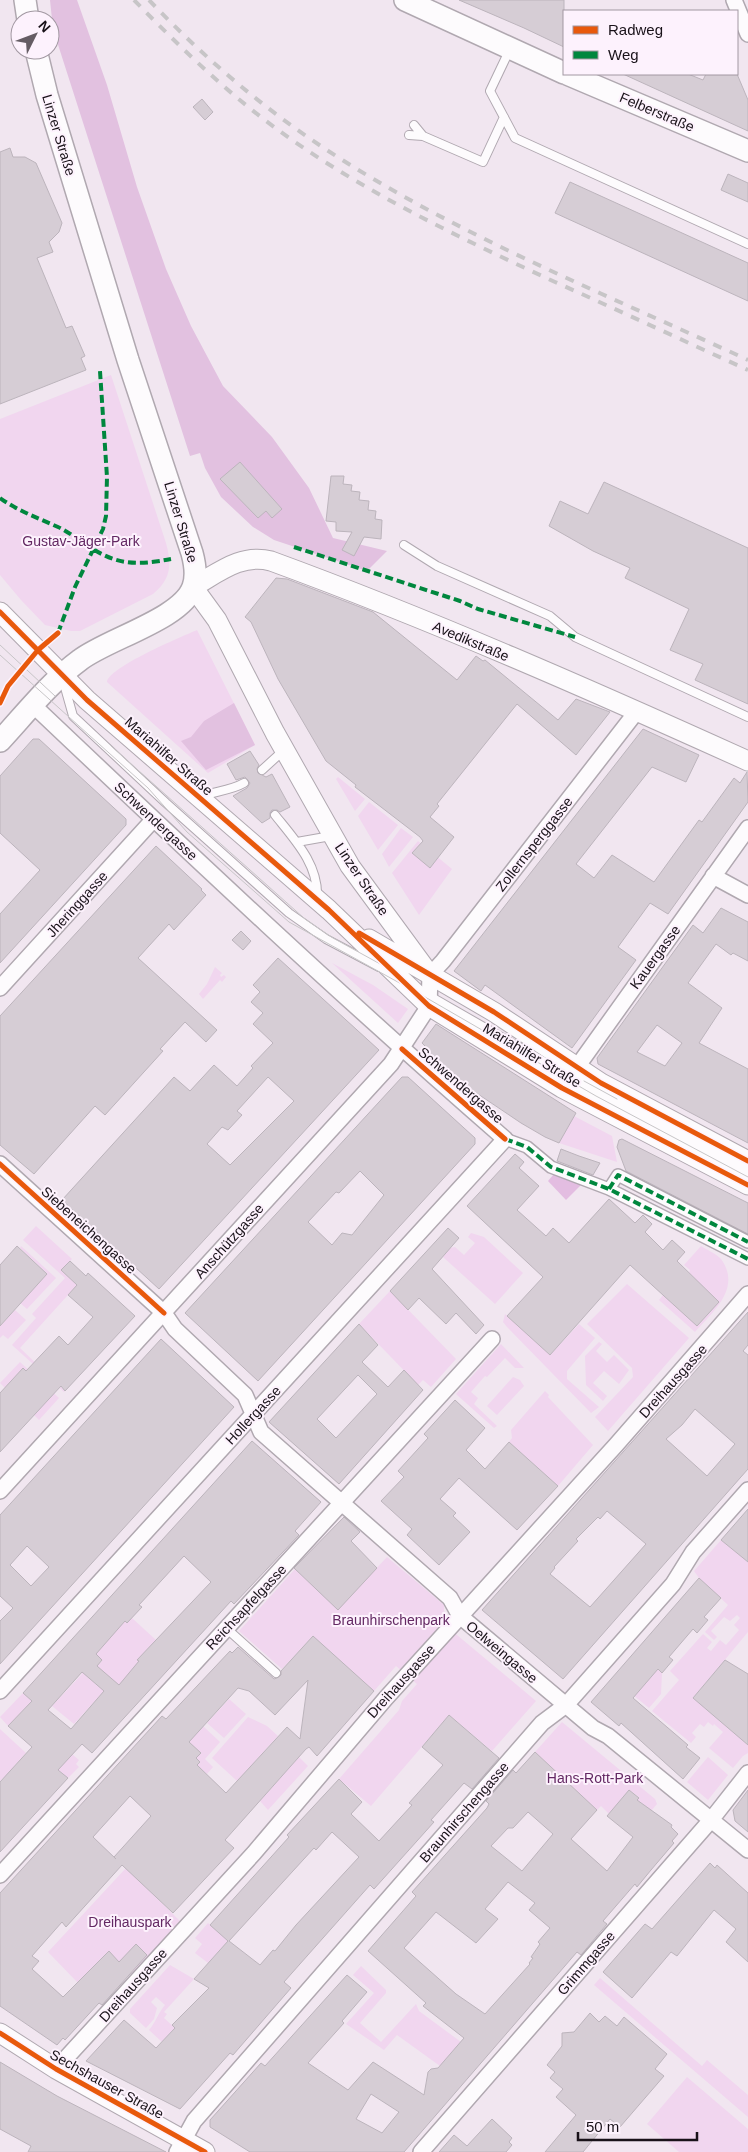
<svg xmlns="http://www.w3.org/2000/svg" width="748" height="2152" viewBox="0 0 748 2152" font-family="Helvetica,sans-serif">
  <rect width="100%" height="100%" fill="#f1e6f0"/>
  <path fill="#f1d6ef" d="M111,375L166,543C172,565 171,579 153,594L80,631H71L45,625L21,600L0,575V419Z
    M197,630L255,745L208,773L107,682C109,667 181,637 197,630Z
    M338,777L365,799L355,811L336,779Z
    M369,802L398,825L378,850L358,816Z
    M401,828L413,837L389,867L382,854Z
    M418,841L452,869L419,915L392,873Z
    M332,963L373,985L408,1009L398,1023Z
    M215,967L222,973L220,975L221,977L224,975L226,977L222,982L220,980L203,999L199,994L207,984Z
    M574,1116L612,1136L617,1162L559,1143Z
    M36,1226L72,1259L61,1270L77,1285L20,1348L65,1391L64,1392L12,1345L36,1318L32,1314L65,1278L23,1240Z
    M471,1233L484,1237L523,1273L495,1304L443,1257L450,1248L455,1247L464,1255L475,1243L468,1237Z
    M21,1246L56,1278L27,1309L20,1303L47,1274L20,1248Z
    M701,1246C707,1250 717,1254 721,1259C742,1288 713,1312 695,1332L659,1300L663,1295L697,1326L719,1302L689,1273L690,1270L684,1265Z
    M627,1284L689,1338L608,1431L595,1417L633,1377L632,1368L587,1324Z
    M390,1291L456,1359L431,1387L423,1380L418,1385L359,1324Z
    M15,1310L26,1320L8,1339L3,1335L0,1338V1326Z
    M505,1314L550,1355L579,1324L595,1338L567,1371V1379L599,1407L591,1413L507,1327L503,1322Z
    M599,1342L602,1344L596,1351L607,1362L614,1355L629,1370L619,1384L604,1371L593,1383L607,1396L603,1401L586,1385L585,1356Z
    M501,1344L524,1368H515L505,1358L487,1377L485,1376L471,1392L478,1398L474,1404L497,1426L494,1428L456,1394Z
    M20,1362L59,1398L39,1420L34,1415L23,1368L5,1388L0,1383Z
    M513,1377L520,1380L524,1386L497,1415L487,1406Z
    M545,1391L549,1395L548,1397L593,1445L558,1486L509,1442L512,1438L511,1430Z
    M721,1540L748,1562V1632L693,1698L748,1745V1753L743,1756L733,1768L709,1748L723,1732L714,1724L713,1726L708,1722L704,1727L700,1724L692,1733L696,1737L691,1743L652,1711L679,1680L670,1671L703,1634L712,1642L707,1648L711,1651L720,1640L726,1645L739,1630L734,1625L740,1618L737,1615L730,1621L724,1617L711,1631L717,1637L714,1640L705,1632L728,1605L699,1578L694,1571Z
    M387,1557L444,1605V1611L439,1620L536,1701L492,1751L449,1715L371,1806L339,1779L399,1710L402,1701L417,1684L396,1666L374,1691L313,1636L282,1669L239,1631L295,1569L338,1609Z
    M132,1618L156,1640L137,1660L142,1664L121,1688L104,1672L94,1683L104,1691L74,1724L52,1706L82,1674L79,1671L95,1668L102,1661L96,1654L124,1620Z
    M658,1669L662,1673L661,1694L649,1708L633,1695Z
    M23,1693L32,1701L8,1726L0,1717Z
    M229,1699L246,1714L224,1738L207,1723Z
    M248,1717L267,1726L278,1736L237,1781L212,1758Z
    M562,1722L655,1799L657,1804L651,1811L637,1800L639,1797L629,1790L609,1814L601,1806L597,1810L535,1752Z
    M203,1726L220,1742L205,1759L213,1767L207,1774L197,1765L200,1762L196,1758L201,1753L189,1742Z
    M0,1729L26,1753L14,1766L7,1781L3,1778L0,1781Z
    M72,1754L79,1760L76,1764L79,1767L68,1778L58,1770Z
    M299,1757L308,1766L268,1810L260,1801Z
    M708,1757L728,1775L708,1800L687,1782Z
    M126,1868L181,1922L132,1975L109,1952L78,1983L48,1952Z
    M208,1923L228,1941L208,1963L195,1953L202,1944L195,1938Z
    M170,1965L194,1979L164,2012L167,2014L164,2018L175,2028L162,2042L149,2030C156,2022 158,2013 165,2005L156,1997L151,2002L157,2008L154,2019L146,2028L130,2013V2009Z
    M361,1966L386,1990V1993L360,2023L381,2042L416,2004L419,2011L461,2042L440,2066L397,2035L384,2050L346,2024L374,1993L353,1975Z
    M600,1978L702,2066L707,2060L748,2095V2117L594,1985Z
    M687,2077L748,2129V2152H679L647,2124Z"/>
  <path fill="#e2c1e0" d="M50,0H77L107,85L137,187L166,269L191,326L223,386L272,437L309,488L333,538L387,551L367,571L274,540L253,527L221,497L205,468L200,453L190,456L53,29Z
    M234,703L255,745L206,770L181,741L191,737L204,721Z"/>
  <path fill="#e3bde1" d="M554,1174L581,1185L566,1200L548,1181Z"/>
  <path fill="#d6cdd5" stroke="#bcb4bc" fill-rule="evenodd" d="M459,0H564V47L524,28Z
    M623,74H688L703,80L706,74H737L748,100V131Z
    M202,99L213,112L205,120L193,107Z
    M10,148L13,157H25L36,163L62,223L59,232L49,242L53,252L37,258L66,328L72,326L85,356L81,358L86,370L0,404V152Z
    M728,174L748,183V202L721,190Z
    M570,182L748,263V301L555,213Z
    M240,462L282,509L272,518L266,511L258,518L220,479Z
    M331,476H344L343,484L352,485L351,491L360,492L359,500L369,501L368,510L376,511L375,519L382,520L381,539L364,537L354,556L342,550L352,532L336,531V522L326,521Z
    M604,482L748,548V704L695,680L703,664L670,650L689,609L625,578L630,568L593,551L549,526L560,501L588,514Z
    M276,578L287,579L373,612L457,680L476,656L483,661L485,660L558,720L576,699L610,712L576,755L517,704L437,804L439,806L430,817L454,837L430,868L412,853L423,841L420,837L355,787L356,785L326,761L278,679L251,622L245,617Z
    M643,729L699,755L686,782L652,767L576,864L594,878L612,855L654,882L699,820L702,822L734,778L740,783L747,772L748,802L668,914L650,903L618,947L636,960L572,1048L485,985L481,991L454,971Z
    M33,739H39L126,819V825L0,963V914L40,870L0,833V776Z
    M250,751L259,765L257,769L258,773L266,777L272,774L290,807L280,812L277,810H272L270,813V818L262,823L233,796L247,788L250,783L245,777L236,780L227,764Z
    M156,846L202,889L201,890L206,895L174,930L169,924L138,958L217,1030L206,1042L185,1022L160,1049L163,1051L105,1115L95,1106L34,1174L0,1145V1016Z
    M721,908L748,922V961L733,953L731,955L716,944L688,983L722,1008L699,1043L748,1069V1143L598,1064L597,1058L693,925L703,933ZM657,1025L682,1043L665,1066L637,1052Z
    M241,931L251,941L243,950L232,940Z
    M278,958L379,1050L159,1289L62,1200L174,1077L190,1091L214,1065L237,1086L253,1068L251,1066L273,1043L253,1024L263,1013L251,1002L260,992L253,985ZM268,1077L294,1101L230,1165L207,1144L222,1127L228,1130L242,1115L237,1111Z
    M436,1024L576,1113L559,1143L545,1137L521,1123L469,1088L421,1051L425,1046L422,1043Z
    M402,1077H408L441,1107L475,1138V1144L258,1381L185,1313ZM360,1171L384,1195L352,1235L342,1233L332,1245L308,1222L336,1192L339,1193Z
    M622,1139L748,1203V1234L626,1171L617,1147L619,1140Z
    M561,1149L579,1156L600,1163L593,1175L557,1161Z
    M515,1154L524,1162L519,1168L539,1186L517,1210L546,1236L553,1228L569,1243L609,1199L635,1223L643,1215L652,1224L645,1232L663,1250L672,1240L685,1252L677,1261L719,1302L697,1326L630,1265L550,1355L507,1316L543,1277L467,1206Z
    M448,1228L459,1238L432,1269L484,1325L476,1334L456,1313L446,1324L419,1298L408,1310L390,1291Z
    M17,1246L47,1274L0,1326V1265Z
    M70,1261L86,1276L88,1273L135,1316L65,1391L61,1386L0,1452V1393L23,1368L26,1371L59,1336L68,1345L93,1317L68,1295L77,1285L61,1270Z
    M748,1312V1345L743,1351L748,1355V1469L563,1679L482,1610ZM695,1409L735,1444L707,1476L666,1439L682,1425ZM607,1511L646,1544L590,1607L550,1574L555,1568L554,1567L578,1541L576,1539L598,1517L600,1519Z
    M359,1324L378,1345L362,1362L388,1387L404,1370L423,1390L339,1484L269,1422ZM358,1375L377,1394L336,1438L317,1419Z
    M161,1339L234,1407L0,1664V1621L13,1608L0,1596V1515ZM27,1546L49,1567L31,1586L10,1565Z
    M455,1400L485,1428L466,1450L485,1469L509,1442L558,1486L517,1530L459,1478L440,1499L456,1513L453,1516L470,1532L439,1565L407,1535L412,1529L381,1501L404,1477L398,1471L428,1438L424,1434Z
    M252,1441L321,1502L295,1531L299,1535L234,1604L231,1601L92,1753L82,1744L58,1770L68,1778L0,1852V1782L32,1747L8,1726L32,1701L23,1693ZM184,1556L211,1582L137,1660L139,1661L119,1685L97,1666L102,1660L96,1654L125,1621L127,1623L142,1607L139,1605ZM82,1672L104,1691L71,1729L48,1710Z
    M748,1509V1562L721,1540Z
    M344,1517L360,1532L351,1541L377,1568L338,1610L294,1568Z
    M699,1578L721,1598L704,1617L708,1620L697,1633L693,1629L669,1657L673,1660L662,1673L658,1669L633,1698L688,1745L686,1747L700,1758L683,1779L621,1723L619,1726L591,1702Z
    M313,1636L374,1691L317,1756L309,1747L306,1749L225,1840L234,1848L173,1913L122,1865L66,1927L62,1922L32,1956L39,1961L32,1969L63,1997L109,1951L119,1962L136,1944L147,1955L102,2005L99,2003L65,2040L63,2038L57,2045L0,2006V1893L162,1716L166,1719L230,1651L232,1653L238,1647L274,1679L277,1678L281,1675V1671ZM308,1680L300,1739L287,1727L226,1793L197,1765L200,1762L196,1758L201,1753L189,1742L238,1688L249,1691L275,1715ZM130,1796L151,1816L114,1857L116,1859L93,1837Z
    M725,1660L748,1674V1745L693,1698Z
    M449,1715L499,1758L472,1789L464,1783L431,1820L434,1822L374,1889L370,1885L284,1982L291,1988L233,2055L230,2053L180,2109L86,2061L124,2020L156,2048L175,2028L172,2025L209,1988L194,1979L228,1941L210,1925L289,1837L287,1835L339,1779L362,1802L351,1814L379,1841L412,1805L409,1803L443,1765L422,1747ZM332,1832L359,1857L296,1925L275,1951L273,1950L260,1965L229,1941L314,1848L316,1850Z
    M535,1752L597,1810L571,1839L607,1871L633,1837L607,1816L629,1790L639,1798L637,1800L672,1825L671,1827L678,1834L672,1841L674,1843L651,1870L637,1887L635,1884L603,1921L607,1924L581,1955L577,1952L404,2152H250L210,2127V2120L261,2063L265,2066L347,1975L367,1992L342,2021L344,2023L308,2063L348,2090L373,2062L424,2095L428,2072L431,2069L438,2068L464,2038L423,2006L426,2003L368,1951L416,1896L412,1892L487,1808L489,1804L486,1801L513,1770L516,1773ZM528,1812L553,1834L522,1871L491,1846L508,1828H513ZM508,1882L535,1903L529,1910L550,1928L538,1942L540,1944L531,1957L533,1958L529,1963L530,1964L485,2014L456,1994L404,1948L436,1912L476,1943L498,1919L485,1909ZM371,2094L399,2112L382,2133L356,2119Z
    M748,1790V1832L735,1821L733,1810Z
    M710,1863L715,1868L717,1865L748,1893V1962L726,1942L736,1929L714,1910L677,1956L671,1952L632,1998L603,1972L645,1924L652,1929Z
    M590,2013L599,2022L605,2016L617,2026L624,2017L667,2054L655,2069L664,2076L620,2127L610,2119L583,2152H545L576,2115L556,2097L563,2089L550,2078L555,2072L547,2065L562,2046V2033L574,2032Z
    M0,2062L57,2096L166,2152H28L31,2146L0,2129Z
    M492,2119L512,2138L509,2142L512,2145L506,2152H439L454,2135L467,2146Z"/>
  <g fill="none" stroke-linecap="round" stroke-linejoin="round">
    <defs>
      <path id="service" d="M510,49L490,91L515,138L748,244
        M414,125L423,136
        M409,135L423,136L483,162L504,117
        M404,545L437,566L550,616L575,637L748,717
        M64,684L73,716L166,803L289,913L326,939L379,967
        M262,770L284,750
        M199,797C214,791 230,791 244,783
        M275,815C295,840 319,865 317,898
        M297,842L331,836
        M428,995L597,1092L748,1172
        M226,1628L276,1673"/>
      <path id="pedestrian" d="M505,1139L527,1147L551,1167L609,1189L748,1259
        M609,1189L618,1175L748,1242"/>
      <path id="minor" d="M734,0L748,34
        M713,876L748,895
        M0,988L153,820
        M562,1088L748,828
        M0,1164L164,1313L175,1329L245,1395L261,1432L450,1598L460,1616L593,1728L608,1736L748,1850
        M0,1491L391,1064L429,1006L430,975L443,961L637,711
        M0,1691L505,1139C344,999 188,852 33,705
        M0,1875L492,1339
        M56,2069L254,1853L386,1698L616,1445L748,1294
        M177,2152L194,2121L542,1723L566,1705L673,1584L693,1552L748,1490
        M421,2152L711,1820L748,1773"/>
      <path id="tertiary" d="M0,612L87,700L329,910L429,1006L562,1088L748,1185
        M369,939L494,1012L601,1083L748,1161
        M430,975L350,866L275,733L217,620L193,587C218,573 241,553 271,561C432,620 591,690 748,761
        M0,2033L56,2069L205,2152"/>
      <path id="secondary" d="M25,0L28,20
        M405,0L564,73
        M567,74L748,151
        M0,741C25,714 50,682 80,660C107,639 182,619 193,587C197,576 195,564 192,553L128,360L47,95L36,50"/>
    </defs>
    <use href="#service" stroke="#b0a8b0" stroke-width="10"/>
    <use href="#pedestrian" stroke="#b0a8b0" stroke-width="14"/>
    <use href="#minor" stroke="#b0a8b0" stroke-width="18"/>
    <use href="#tertiary" stroke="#b0a8b0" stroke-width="21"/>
    <use href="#secondary" stroke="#b0a8b0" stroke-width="24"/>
    <use href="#service" stroke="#fdfbfd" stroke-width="8"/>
    <use href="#pedestrian" stroke="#fdfbfd" stroke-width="11"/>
    <use href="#minor" stroke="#fdfbfd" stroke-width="15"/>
    <use href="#tertiary" stroke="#fdfbfd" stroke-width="19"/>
    <use href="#secondary" stroke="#fdfbfd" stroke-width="21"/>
    <path stroke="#c7c5c7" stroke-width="1" d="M0,645L55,696
      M0,655L148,788L187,832L289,922L425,997L596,1096L748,1177
      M111,746L305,919L333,938L382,965
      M584,1081L617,1099"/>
    <path stroke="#c7c5c7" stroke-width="4" stroke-dasharray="9 9" stroke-linecap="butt" d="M134,0C178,45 223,89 274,127C361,191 458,237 555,282C620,311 684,341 748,370
      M149,0C207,61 272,116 344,161C471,241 612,297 748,360"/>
    <path stroke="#00873e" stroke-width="4" stroke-dasharray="8 4" stroke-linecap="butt" d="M0,498C18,511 38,518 58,527C69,532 80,541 90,547C118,566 139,565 171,559
      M294,547L460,601L478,609L575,637
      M58,633L75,587L103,529L106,516L107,477L100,371
      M505,1139L527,1147L551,1167L609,1189L748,1259
      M609,1189L618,1175L748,1242"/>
    <defs>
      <path id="cycleway" d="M0,612L87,700L329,910L429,1006L562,1088L748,1185
        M0,703L8,686L38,650L58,633
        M359,933L494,1012L601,1083L748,1161
        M402,1049L505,1139
        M0,1164L164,1313
        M0,2033L56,2069L205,2152"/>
    </defs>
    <use href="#cycleway" stroke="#fdf2fd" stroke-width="8"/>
    <use href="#cycleway" stroke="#e8590c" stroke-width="5"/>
  </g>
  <g text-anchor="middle" stroke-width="4" stroke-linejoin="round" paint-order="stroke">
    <g font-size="14" fill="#191219" stroke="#fdf2fd">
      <text transform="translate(657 112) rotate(23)" y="5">Felberstraße</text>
      <text transform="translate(59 135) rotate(73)" y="5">Linzer Straße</text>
      <text transform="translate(181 522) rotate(73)" y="5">Linzer Straße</text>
      <text transform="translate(471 641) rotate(23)" y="5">Avedikstraße</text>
      <text transform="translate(169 756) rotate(41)" y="5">Mariahilfer Straße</text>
      <text transform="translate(156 821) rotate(43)" y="5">Schwendergasse</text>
      <text transform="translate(534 844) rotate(-52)" y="5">Zollernsperggasse</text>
      <text transform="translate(362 879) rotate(56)" y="5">Linzer Straße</text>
      <text transform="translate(77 904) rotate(-48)" y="5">Jheringgasse</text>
      <text transform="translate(655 957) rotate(-54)" y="5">Kauergasse</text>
      <text transform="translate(532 1055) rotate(31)" y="5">Mariahilfer Straße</text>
      <text transform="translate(461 1085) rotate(41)" y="5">Schwendergasse</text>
      <text transform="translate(89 1230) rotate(42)" y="5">Siebeneichengasse</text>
      <text transform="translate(229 1241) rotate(-48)" y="5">Anschützgasse</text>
      <text transform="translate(673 1381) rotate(-48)" y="5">Dreihausgasse</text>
      <text transform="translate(253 1415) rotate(-47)" y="5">Hollergasse</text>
      <text transform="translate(246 1607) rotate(-47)" y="5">Reichsapfelgasse</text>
      <text transform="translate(502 1652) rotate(40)" y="5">Oelweingasse</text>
      <text transform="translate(401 1681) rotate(-48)" y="5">Dreihausgasse</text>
      <text transform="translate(464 1812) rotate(-49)" y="5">Braunhirschengasse</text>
      <text transform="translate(586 1963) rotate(-49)" y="5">Grimmgasse</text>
      <text transform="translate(133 1985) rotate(-48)" y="5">Dreihausgasse</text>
      <text transform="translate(107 2084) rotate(29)" y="5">Sechshauser Straße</text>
    </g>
    <g font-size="14" fill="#632863" stroke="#fdf2fd">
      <text x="81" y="546">Gustav-Jäger-Park</text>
      <text x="391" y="1625">Braunhirschenpark</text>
      <text x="595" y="1783">Hans-Rott-Park</text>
      <text x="130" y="1927">Dreihauspark</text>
    </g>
  </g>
  <rect x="563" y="10" width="175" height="65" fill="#fdf2fd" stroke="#a298a2"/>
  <rect x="573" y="26" width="25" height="8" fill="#e8590c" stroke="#a298a2"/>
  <text x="608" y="35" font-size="15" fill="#191219">Radweg</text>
  <rect x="573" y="51" width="25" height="8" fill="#00873e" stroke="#a298a2"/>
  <text x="608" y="60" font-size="15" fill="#191219">Weg</text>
  <g transform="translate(35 35) rotate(48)"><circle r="24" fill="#fdf2fd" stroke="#a298a2"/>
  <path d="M0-4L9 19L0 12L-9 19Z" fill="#655c64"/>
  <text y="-8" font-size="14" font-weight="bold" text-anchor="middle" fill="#191219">N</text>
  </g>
  <path d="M578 2132v8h119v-8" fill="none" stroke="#191219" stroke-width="2.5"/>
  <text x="586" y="2132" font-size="15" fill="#191219" stroke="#fdf2fd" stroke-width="4" paint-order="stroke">50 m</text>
</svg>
